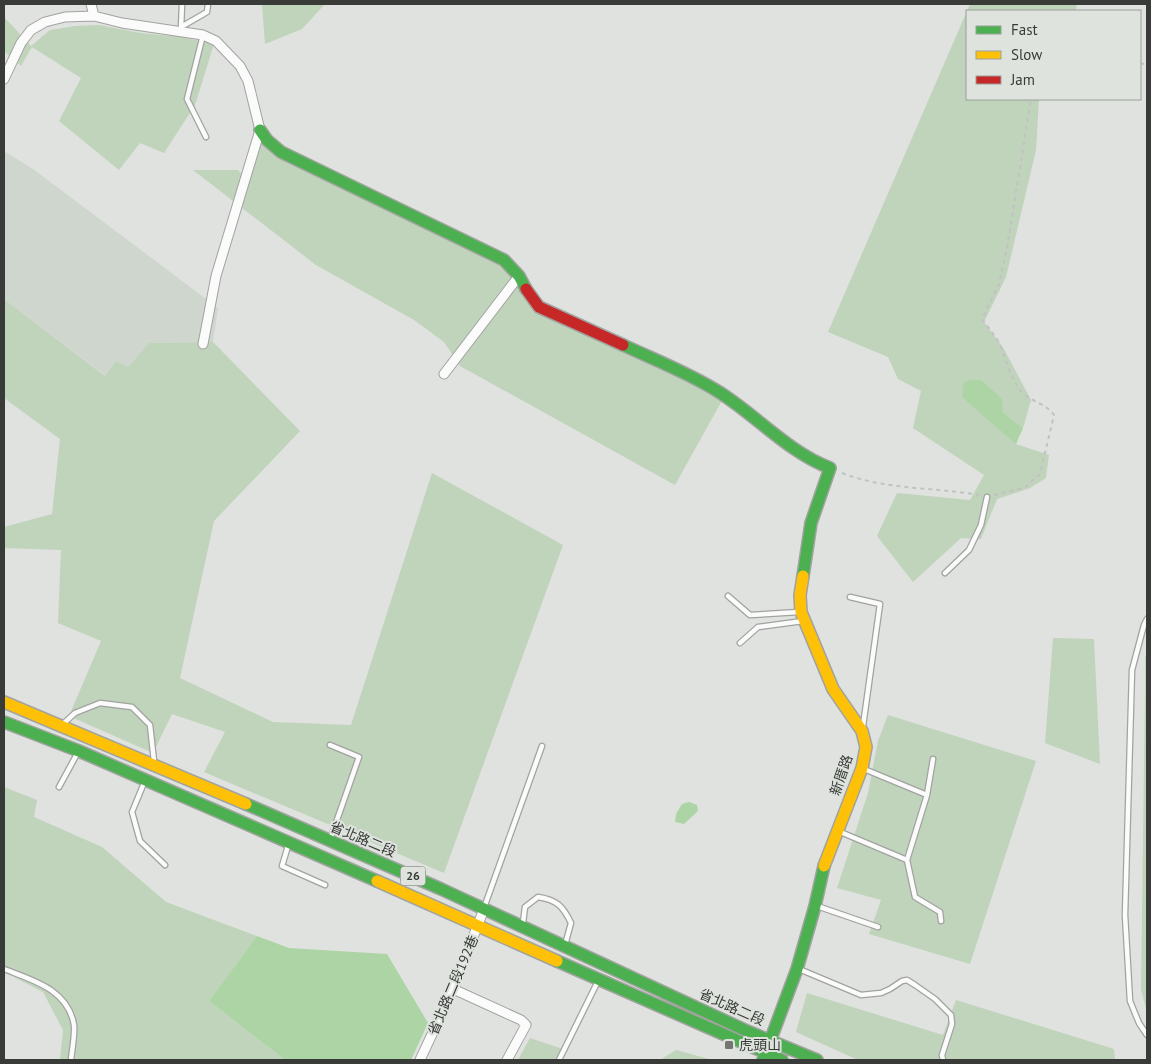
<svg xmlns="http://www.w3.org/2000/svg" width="1151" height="1064" viewBox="0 0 1151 1064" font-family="'PT Sans','Noto Sans TC',sans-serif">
  <rect width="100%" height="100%" fill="#dfe2de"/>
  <path fill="#cfd6ce" d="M4,151L33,169L218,308L213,342L149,343L127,368L106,376L4,299Z"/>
  <path fill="#c0d3bb" d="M262,4H325L302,29L265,44Z
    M970,4H1077L1076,11H967V99H1039L1036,150L1006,277L984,322L1004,349L1031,400L1023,428L1003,412L981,380L1016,444L1049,455L1046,478L1030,488L997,499L981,539L961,538L913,582L877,536L897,493L970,500L984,475L913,428L921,391L898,379L888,357L828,332Z
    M4,17L31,46L50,30L75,26L99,25L140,33L181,37L214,44L195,105L164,153L140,143L119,170L59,121L81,78L32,47L21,66L4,51Z
    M266,127L271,143L509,267L534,302L724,397L675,485L460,366L444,342L414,320L316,265L193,170H238L248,181Z
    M4,299L105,376L116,361L128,367L149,343L213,342L300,431L214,521L180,678L273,722L351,725L432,473L563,545L444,873L204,772L225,732L172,714L153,753L69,716L101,641L58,623L61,550L4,548V527L52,514L60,439L4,398Z
    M1053,638L1094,639L1100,764L1045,743Z
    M1147,652V1013L1141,989L1145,691V657Z
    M888,715L1036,761L970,964L869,934L881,900L837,888L868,793L878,741Z
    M4,787L37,800L34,817L102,847L166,902L257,936L209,1001L285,1060H60L63,1030L43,992L4,972Z
    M807,993L943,1035L956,1000L1114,1049L1115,1060H858L796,1032Z
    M530,1038L563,1049L562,1060H518Z
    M676,1050L709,1059L712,1060H660Z"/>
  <path fill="#add4a5" d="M970,380H981L1002,399L1003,412L1023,428L1016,444L962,397L963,383Z
    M689,802L697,805L698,811L684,824L675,822L676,814L682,804Z
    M257,936L289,948L387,954L428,1023L411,1060H285L209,1001Z"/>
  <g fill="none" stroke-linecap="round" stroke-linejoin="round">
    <defs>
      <path id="lane" d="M181,27L207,12L208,4
        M181,28L182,4
        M203,35L187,99L206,137
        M945,573L969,550L981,525L987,497
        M728,596L750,615L799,612
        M850,597L880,604L863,726
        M1147,619L1144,625L1132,670L1125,915L1130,1001L1139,1023L1147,1035
        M740,643L758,627L803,621
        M63,724L75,713L100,703L132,707L150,725L154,761
        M330,745L359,757L331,837
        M144,783L132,812L140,841L165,865
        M59,787L77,754
        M927,795L933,759
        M838,831L907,860L927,795L864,769
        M288,846L282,866L325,885
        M907,860L915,897L940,912L941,921
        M485,905L542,746
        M817,906L878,927
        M523,923L525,907L538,897C557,900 563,906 571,923L565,945
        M4,969C32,980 68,989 74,1025C75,1036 72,1049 71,1060
        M799,969L861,995L881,993L890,989L902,981L907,980L915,985L935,999L951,1015L952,1024L942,1055L943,1060
        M559,1060L598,981"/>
      <path id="street" d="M91,4L94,16
        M4,79L21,43L31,30L45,22L65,17L94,16L122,23L203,35L216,41L240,66L248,81L260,130L216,276L203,344
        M444,374L519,276
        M453,989L521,1020L526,1025L507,1060
        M420,1060L453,989L484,909"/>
      <path id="fast" d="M260,130L267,140L281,152L504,260L519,276L526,289
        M623,345C655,360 689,373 719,392C757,416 788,452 830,468L811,523L803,576
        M4,722L79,751L377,881
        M246,804L441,889L747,1031L817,1060
        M557,961L782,1060
        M763,1060L797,969L815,906L824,866"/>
      <path id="slow" d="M803,576L800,595L801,612L833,689L862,731L866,747L862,768L824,866
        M4,702L246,804
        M377,881L557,961"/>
      <path id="jam" d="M526,289L539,307L623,345"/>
    </defs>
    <use href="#lane" stroke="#a1a3a0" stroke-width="7"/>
    <use href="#street" stroke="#a1a3a0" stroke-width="11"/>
    <use href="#fast" stroke="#a1a3a0" stroke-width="14"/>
    <use href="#slow" stroke="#a1a3a0" stroke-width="14"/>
    <use href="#jam" stroke="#a1a3a0" stroke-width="14"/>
    <path stroke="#c1c2c1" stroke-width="2" stroke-dasharray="4 4" stroke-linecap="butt" d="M1140,63L1147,65
      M842,473C886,490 933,487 979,495
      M994,495L1024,488L1040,474L1054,415C1046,403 1030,402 1020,390C1009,376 1006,357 998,341C993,333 987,326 982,319L999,284L1007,248L1031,99"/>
    <use href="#lane" stroke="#fafbfa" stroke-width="4.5"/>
    <use href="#street" stroke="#fafbfa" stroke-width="9"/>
    <use href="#fast" stroke="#4caf50" stroke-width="11"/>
    <use href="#slow" stroke="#ffc107" stroke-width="11"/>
    <use href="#jam" stroke="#c62828" stroke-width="11"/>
  </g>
  <rect fill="#737573" stroke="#dee3dd" stroke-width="2" x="724" y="1040" width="10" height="10" rx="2.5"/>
  <g text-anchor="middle" stroke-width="4" stroke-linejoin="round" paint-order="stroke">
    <rect fill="#dee3dd" stroke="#6a6d6a" stroke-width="1" x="400.5" y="866.5" width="25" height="19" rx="4"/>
    <g font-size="12" font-weight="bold" fill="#393b39">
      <text x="413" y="880">26</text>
    </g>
    <g font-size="14" fill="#393b39" stroke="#dee3dd">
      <text transform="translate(841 775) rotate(-71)" y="5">新厝路</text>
      <text transform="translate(363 839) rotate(23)" y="5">省北路二段</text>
      <text transform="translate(453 985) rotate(-67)" y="5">省北路二段192巷</text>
      <text transform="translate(732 1007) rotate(24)" y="5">省北路二段</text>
    </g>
    <g font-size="14" fill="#393b39" stroke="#dee3dd" text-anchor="start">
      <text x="739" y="1050">虎頭山</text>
    </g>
  </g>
  <rect width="1151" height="1064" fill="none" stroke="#393b39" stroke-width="10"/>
  <rect x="966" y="10" width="175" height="90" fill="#dee3dd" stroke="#9ca09b"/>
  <rect x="976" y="26" width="25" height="8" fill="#4caf50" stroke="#9ca09b"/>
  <text x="1011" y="35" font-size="15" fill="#393b39">Fast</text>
  <rect x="976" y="51" width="25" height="8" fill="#ffc107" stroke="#9ca09b"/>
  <text x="1011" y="60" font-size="15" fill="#393b39">Slow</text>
  <rect x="976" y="76" width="25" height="8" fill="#c62828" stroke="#9ca09b"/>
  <text x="1011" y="85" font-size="15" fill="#393b39">Jam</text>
</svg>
